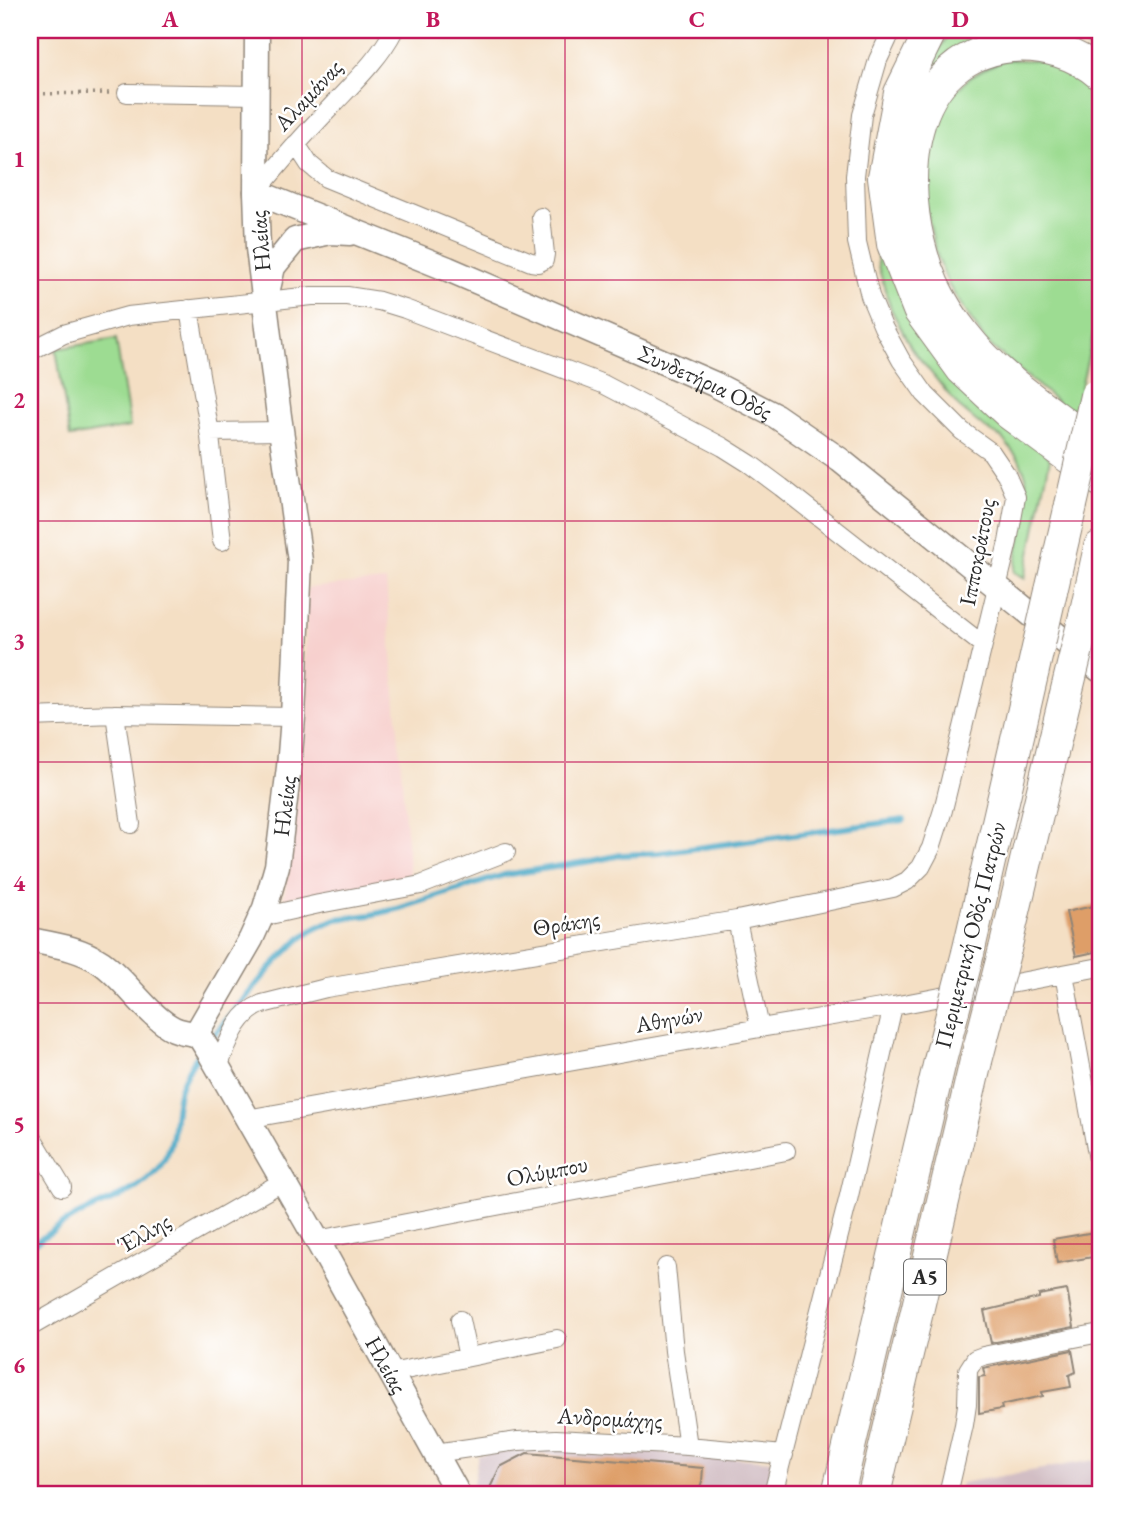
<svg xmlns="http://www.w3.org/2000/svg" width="1130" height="1524" viewBox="0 0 1130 1524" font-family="'EB Garamond',serif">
  <rect width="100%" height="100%" fill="#fff"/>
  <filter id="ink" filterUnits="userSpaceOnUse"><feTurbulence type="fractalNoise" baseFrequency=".0143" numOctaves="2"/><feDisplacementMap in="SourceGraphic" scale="14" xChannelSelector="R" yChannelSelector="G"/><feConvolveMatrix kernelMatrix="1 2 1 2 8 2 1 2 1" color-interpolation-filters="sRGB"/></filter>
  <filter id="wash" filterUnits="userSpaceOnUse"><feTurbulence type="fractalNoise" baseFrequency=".00686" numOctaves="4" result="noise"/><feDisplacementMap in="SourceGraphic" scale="28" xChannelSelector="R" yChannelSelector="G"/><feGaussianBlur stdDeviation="1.57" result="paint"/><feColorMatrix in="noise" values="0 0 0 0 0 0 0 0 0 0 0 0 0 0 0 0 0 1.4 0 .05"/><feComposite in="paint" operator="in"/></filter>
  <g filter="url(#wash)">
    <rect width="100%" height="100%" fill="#f4dfc4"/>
    <path fill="#f7d0ce" d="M386,581L410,880L284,898L293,843L303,740L307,588Z"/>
    <path fill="#d2bec4" d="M589,1446L773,1461L765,1494H481L473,1484L478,1455L539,1447Z
      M1100,1459V1494H958L961,1483Z"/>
    <path fill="#9ddc92" stroke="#64845e" stroke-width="2" d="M952,30H1100V55L1074,41L925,82L940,48Z
      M1004,60H1046L1100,88V306L1076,408L1066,409L986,342L949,286L936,253L923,195L928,134L946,101L970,77L984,69Z
      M870,171L1050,459L1025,578L1014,572L1027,497L1026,476L1019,459L1002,438L982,426L958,406L911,348L891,309L878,266Z
      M116,339L130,427L70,437L56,349Z"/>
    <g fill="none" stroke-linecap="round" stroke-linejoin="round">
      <path stroke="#45a6c4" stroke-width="6" d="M1099,784L1100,783
        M210,1040L273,965L298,940L316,928L336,919L370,915L397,909L504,875L592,861L621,855L659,853L904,820
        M30,1246C44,1237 57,1227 71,1219C102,1201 147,1193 165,1158C177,1137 173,1112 180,1089C184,1076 193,1062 201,1051"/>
    </g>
    <g id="blocks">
      <path fill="#de9e68" d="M1098,905L1100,916V951L1076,956L1066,912Z
        M1095,1232L1099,1256L1057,1263L1053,1239Z
        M1067,1290L1074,1327L991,1343L984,1311L1039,1298V1295Z
        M1072,1350L1076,1372L1069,1375L1071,1387L1042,1392L1043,1396L1001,1405L1002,1409L979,1413V1377L985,1376L983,1368Z
        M527,1453L703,1468L702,1481L698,1494H487L500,1467Z"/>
    </g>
  </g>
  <g filter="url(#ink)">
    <use href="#blocks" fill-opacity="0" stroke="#908578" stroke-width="2"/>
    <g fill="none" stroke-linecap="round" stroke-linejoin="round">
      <defs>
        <path id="street" d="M127,93L257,95
          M296,144L309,164L326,178L531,262L538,263L544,260L545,254L541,217
          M256,192C279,164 303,136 328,110C351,85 378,61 394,30
          M189,309L209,428L222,541
          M30,351L64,334L128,316L312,296H347L379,301L405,309L603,384L723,447L750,464L781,487L983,645
          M209,432L281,431
          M115,714L131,824
          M30,717L115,714L293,717
          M261,917L319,904L421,885L506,852
          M737,920L760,1028
          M1064,974L1100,1170
          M218,1067C228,1044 236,1014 262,1004L326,988L737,920L893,888L907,881L921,867L931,848L943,810L1008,542L1016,497L1006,474L991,452L962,431L925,394L901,360L883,327L870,296L857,242L855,176L862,115L878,60L892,30
          M247,1119L760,1028L893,1006L1100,967
          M30,1134L62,1187
          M317,1240L786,1151
          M666,1267L674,1351L688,1446
          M460,1320L468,1357
          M30,1327L282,1182
          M391,1373L557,1339
          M435,1453L518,1441L556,1439L688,1446L784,1455
          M773,1494L848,1200L893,1006
          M948,1494L964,1425L967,1405L968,1370L975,1359L983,1356L1100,1333"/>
        <g id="secondary">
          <path id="s1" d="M256,192L448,269L636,350L714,384L776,416L840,460L1100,670"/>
          <path d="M267,293L273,267L295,240L330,232L350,233"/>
          <path d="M30,940C55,945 80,948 102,963C127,981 148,1016 174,1029C181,1032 188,1033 196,1034"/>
          <path id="s2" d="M196,1034L251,939L265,908L277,866L289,767L293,717L300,561L279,416L258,248L256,192L257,30"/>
          <path id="s3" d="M196,1034L201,1039L211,1055L317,1240L458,1494"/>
        </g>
        <path id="highway" d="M931,30L900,93L884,177L893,244L919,310L962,369L1009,413L1100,480
          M1100,74C1076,53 1043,43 1011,46C896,59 896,203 933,285C949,319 976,353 1005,377C1024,394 1044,408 1064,423C1076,433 1088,444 1100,454
          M1051,591L1071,505
          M1085,616L1100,547
          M1005,949L1065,698
          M968,953L1033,670
          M838,1494L940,1061
          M874,1494L976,1061"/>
      </defs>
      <use href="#street" stroke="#908578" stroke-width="20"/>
      <use href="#secondary" stroke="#908578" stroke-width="27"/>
      <use href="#highway" stroke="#908578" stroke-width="34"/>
      <path stroke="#908578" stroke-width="3.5" stroke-dasharray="2 5" stroke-linecap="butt" d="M30,94L111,93"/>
      <use href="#street" stroke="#fff" stroke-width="18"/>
      <use href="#secondary" stroke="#fff" stroke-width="24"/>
      <use href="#highway" stroke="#fff" stroke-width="32"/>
      <defs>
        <path id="highway-bridge" d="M1071,505L1096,396
          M1033,670L1051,591
          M1065,698L1085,616
          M940,1061L968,953
          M976,1061L1005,949"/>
      </defs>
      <use href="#highway-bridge" stroke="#908578" stroke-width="34" stroke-linecap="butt"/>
      <use href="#highway-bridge" stroke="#fff" stroke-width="32"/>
    </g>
  </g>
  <path fill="none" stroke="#c2185b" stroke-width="2" stroke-opacity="0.55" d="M302,30V1494M565,30V1494M828,30V1494M30,280H1100M30,521H1100M30,762H1100M30,1003H1100M30,1244H1100"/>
  <g text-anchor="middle" stroke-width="5" stroke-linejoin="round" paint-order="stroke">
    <rect fill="#fff" stroke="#6b6b6b" stroke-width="2" x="904" y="1259.5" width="42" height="35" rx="5"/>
    <g font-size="21" font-weight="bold" fill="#2b2b2b">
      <text x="925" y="1284">Α5</text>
    </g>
    <g font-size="23" fill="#2b2b2b" stroke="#fff">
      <text transform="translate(308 95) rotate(-47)" y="8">Αλαμάνας</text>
      <text transform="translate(260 241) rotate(-95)" y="8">Ηλείας</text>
      <text dy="8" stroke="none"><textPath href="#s1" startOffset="488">Συνδετήρια Οδός</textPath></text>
      <text transform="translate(977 552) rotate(-79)" y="8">Ιπποκράτους</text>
      <text dy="8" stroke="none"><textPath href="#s2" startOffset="248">Ηλείας</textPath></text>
      <text transform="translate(566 923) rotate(-9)" y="8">Θράκης</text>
      <text transform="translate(970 935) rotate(-76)" y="8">Περιμετρική Οδός Πατρών</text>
      <text transform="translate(669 1019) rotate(-10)" y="8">Αθηνών</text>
      <text transform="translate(547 1171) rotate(-11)" y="8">Ολύμπου</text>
      <text transform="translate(144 1233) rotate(-30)" y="8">Έλλης</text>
      <text dy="8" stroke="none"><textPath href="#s3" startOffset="382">Ηλείας</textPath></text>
      <text transform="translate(610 1418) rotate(3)" y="8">Ανδρομάχης</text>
    </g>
  </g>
  <rect width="1130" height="1524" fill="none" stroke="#fff" stroke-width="77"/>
  <rect x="38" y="38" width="1054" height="1448" fill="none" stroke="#c2185b" stroke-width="2.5"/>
  <g font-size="23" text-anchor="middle" font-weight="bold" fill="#c2185b">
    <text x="170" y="27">A</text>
    <text x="433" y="27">B</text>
    <text x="697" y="27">C</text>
    <text x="960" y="27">D</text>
    <text x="19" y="167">1</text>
    <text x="19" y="408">2</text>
    <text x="19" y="649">3</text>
    <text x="19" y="891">4</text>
    <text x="19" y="1132">5</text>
    <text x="19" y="1373">6</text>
  </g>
</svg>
